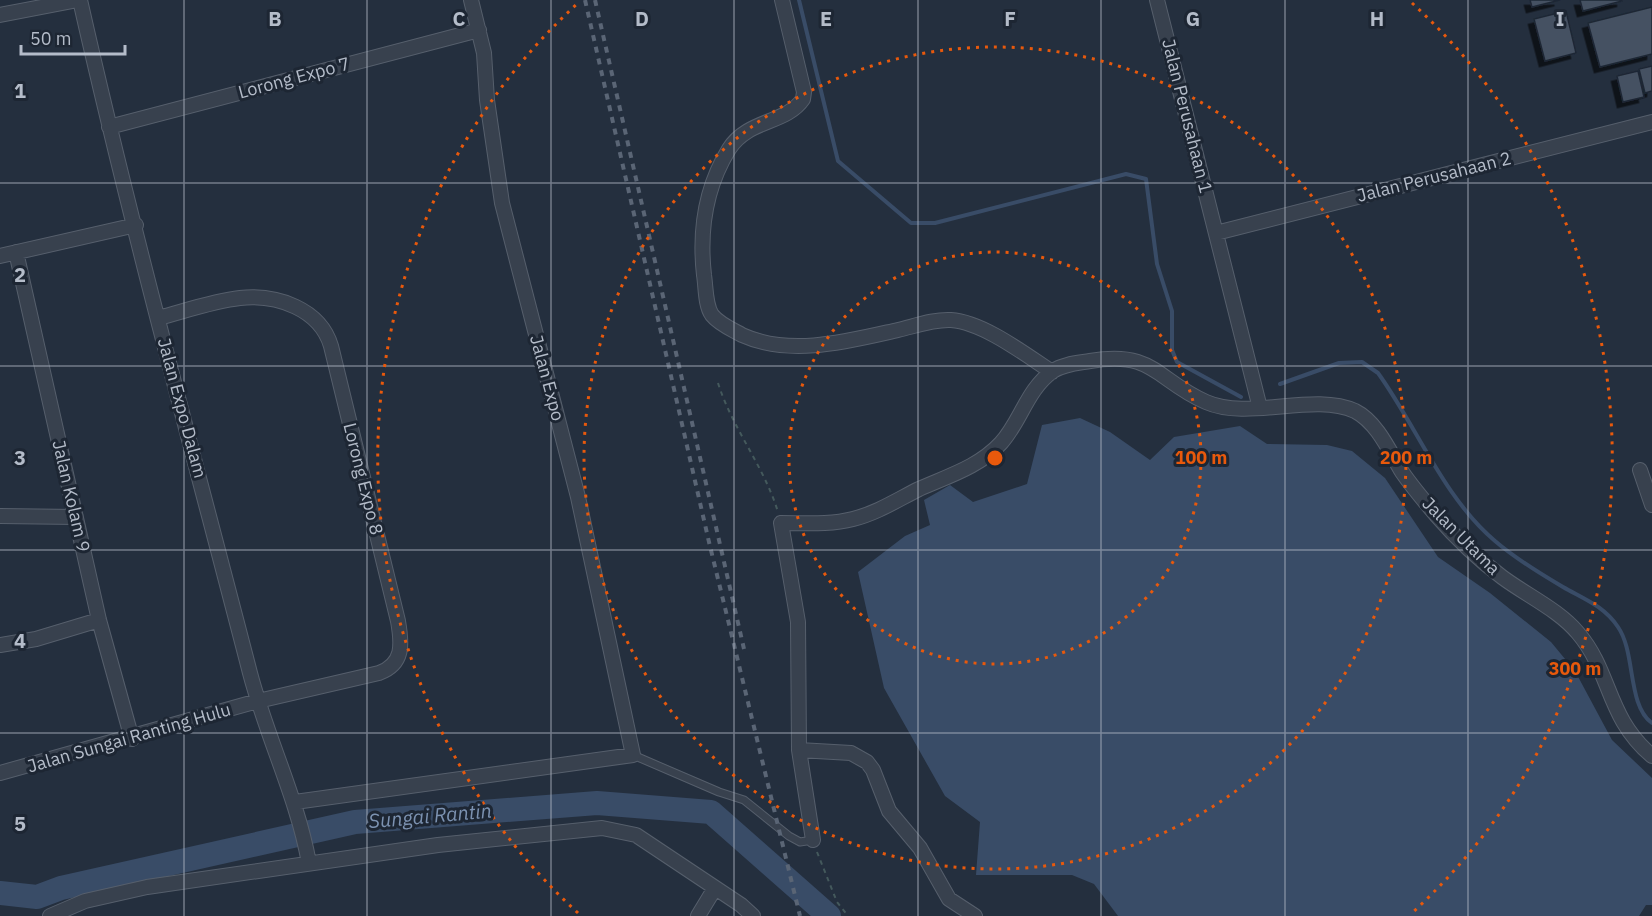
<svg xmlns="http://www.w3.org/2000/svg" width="1652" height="916" viewBox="0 0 1652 916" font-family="'IBM Plex Sans',sans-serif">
  <defs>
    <filter id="shadow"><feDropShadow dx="-5.5" dy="5.5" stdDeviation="0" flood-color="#0009"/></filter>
  </defs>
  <rect width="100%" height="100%" fill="#242f3e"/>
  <path fill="#394c67" d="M1080,418L1110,432L1150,460L1174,437L1240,426L1267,444L1327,445L1352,451L1385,478L1438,557L1490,593L1551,642L1575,671L1612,740L1652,778V905H1646L1639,916H1118L1094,884L1072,875H976L980,822L945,796L884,688L858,572L905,536L930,525L924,500L950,485L973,502L1027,484L1042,425Z"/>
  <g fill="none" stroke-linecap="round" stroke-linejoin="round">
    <path stroke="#394c67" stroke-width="4" d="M799,0L838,161L911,223H935L1126,174L1146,179L1157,264L1172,311V350L1177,362L1241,397
      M1280,384L1339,363L1362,362L1378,373C1417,427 1443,497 1495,541C1516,559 1539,573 1563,587C1584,599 1604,606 1618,627C1636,653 1627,705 1652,723"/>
    <path stroke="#394c67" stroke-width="24" d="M0,893L37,897L61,888L355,822L597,803L711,812L829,916"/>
  </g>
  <path fill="#455162" stroke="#1f2835" stroke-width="1.5" filter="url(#shadow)" d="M1530,0H1560L1532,7Z
    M1580,0H1622V1L1583,11Z
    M1652,7V54L1600,67L1588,23Z
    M1566,11L1576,53L1545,61L1534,19Z
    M1652,66V91L1645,93L1639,69Z
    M1638,71L1644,97L1623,102L1617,76Z"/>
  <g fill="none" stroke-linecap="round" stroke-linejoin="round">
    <defs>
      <path id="service" d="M633,755L719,792L744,800L789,836L800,842L813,840"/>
      <path id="minor" d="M80,0C131,226 192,449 250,673C267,738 297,797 309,863
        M782,0L804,92L803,99C786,124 748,119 729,149C705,188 699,230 704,275C706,287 705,305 712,315C719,324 733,330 742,335C790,357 849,341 898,330C915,326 934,319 951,320C983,322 1026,355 1052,372
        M1157,0L1260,408
        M0,15L78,0
        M109,127L479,30
        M1216,233L1652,122
        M16,252L99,620L132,739
        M0,256L136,225
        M1640,470L1652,505
        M0,516L76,517
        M0,645L36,639L99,620
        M799,750L851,753L867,762L873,770L889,811L920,848L949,899L975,916
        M0,773L258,701L379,673C404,664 402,644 398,621L331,346C320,309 277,294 240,298C213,301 185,311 158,318
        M295,802L633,755L578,497L502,203L487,100L484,53L471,0
        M813,840L799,750L798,622L781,523C805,523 830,525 853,519C877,513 897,500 919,489C948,476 979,467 1001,443C1021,421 1027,389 1053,371C1063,364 1078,363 1090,361C1154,350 1156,380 1206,402C1249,421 1313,392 1355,411C1377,422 1390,452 1402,472C1413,488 1425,502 1437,516C1456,538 1478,559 1502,577C1526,595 1559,610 1578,633C1612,673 1606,717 1652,756
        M50,916L85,901L147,887L438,845L602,828L636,835L741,905L753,916
        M698,916L715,888"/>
    </defs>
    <use href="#service" stroke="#565f6c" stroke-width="9"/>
    <use href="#minor" stroke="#565f6c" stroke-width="16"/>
    <path stroke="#44595c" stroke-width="2" stroke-dasharray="4.5 4.5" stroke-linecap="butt" d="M718,383C732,428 764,466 778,512
      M817,852L837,902L848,916"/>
    <use href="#service" stroke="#38414e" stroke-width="7"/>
    <use href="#minor" stroke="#38414e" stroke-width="14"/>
    <path stroke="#5a6575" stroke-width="4" stroke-dasharray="6 6" stroke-linecap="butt" d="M585,0L709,542L800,916
      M595,0L744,649"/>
  </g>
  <path fill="none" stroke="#b4bcc9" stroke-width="1.5" stroke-opacity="0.55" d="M184,0V916M367,0V916M551,0V916M734,0V916M918,0V916M1101,0V916M1285,0V916M1468,0V916M0,183H1652M0,366H1652M0,550H1652M0,733H1652"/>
  <g fill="none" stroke="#e8590c" stroke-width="3" stroke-dasharray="3 6">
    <circle cx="995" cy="458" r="206"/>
    <circle cx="995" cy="458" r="411"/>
    <path d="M578 913A617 617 0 0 1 578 3M1412 3A617 617 0 0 1 1412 913"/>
  </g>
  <g text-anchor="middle" stroke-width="6" stroke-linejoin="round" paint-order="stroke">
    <g font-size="18" fill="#b4bcc9" stroke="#1d2633">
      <text transform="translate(294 78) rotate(-15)" y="6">Lorong Expo 7</text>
      <text transform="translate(1187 116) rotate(76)" y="6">Jalan Perusahaan 1</text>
      <text transform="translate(1434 177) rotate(-14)" y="6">Jalan Perusahaan 2</text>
      <text transform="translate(547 378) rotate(75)" y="6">Jalan Expo</text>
      <text transform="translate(182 408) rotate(75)" y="6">Jalan Expo Dalam</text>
      <text transform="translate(363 479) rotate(76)" y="6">Lorong Expo 8</text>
      <text transform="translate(71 496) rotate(77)" y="6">Jalan Kolam 9</text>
      <text transform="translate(1461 536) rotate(45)" y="6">Jalan Utama</text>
      <text transform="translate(129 738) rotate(-16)" y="6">Jalan Sungai Ranting Hulu</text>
    </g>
    <g font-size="20" font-style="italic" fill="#7c92b1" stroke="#1d2633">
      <text transform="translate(430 816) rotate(-5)" y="7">Sungai Rantin</text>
    </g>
  </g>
  <g font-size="20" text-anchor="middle" font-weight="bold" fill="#b4bcc9" stroke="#1d2633" stroke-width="6" stroke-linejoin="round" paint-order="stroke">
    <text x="275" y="26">B</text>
    <text x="459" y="26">C</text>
    <text x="642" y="26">D</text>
    <text x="826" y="26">E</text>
    <text x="1010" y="26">F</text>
    <text x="1193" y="26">G</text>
    <text x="1377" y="26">H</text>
    <text x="1560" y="26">I</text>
    <text x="20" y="98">1</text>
    <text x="20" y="282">2</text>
    <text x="20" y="465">3</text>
    <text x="20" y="648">4</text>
    <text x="20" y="831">5</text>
  </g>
  <circle cx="995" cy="458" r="9" fill="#e8590c" stroke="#1d2633" stroke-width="3"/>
  <g font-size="18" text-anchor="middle" font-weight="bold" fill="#e8590c" stroke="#1d2633" stroke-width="6" stroke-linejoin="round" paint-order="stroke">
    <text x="1201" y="464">100 m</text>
    <text x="1406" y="464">200 m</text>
    <text x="1575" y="675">300 m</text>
  </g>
  <path d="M21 45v9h104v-9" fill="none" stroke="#b4bcc9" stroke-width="3"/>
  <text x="30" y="45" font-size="18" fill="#b4bcc9" stroke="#1d2633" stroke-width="4.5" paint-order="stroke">50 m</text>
</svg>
